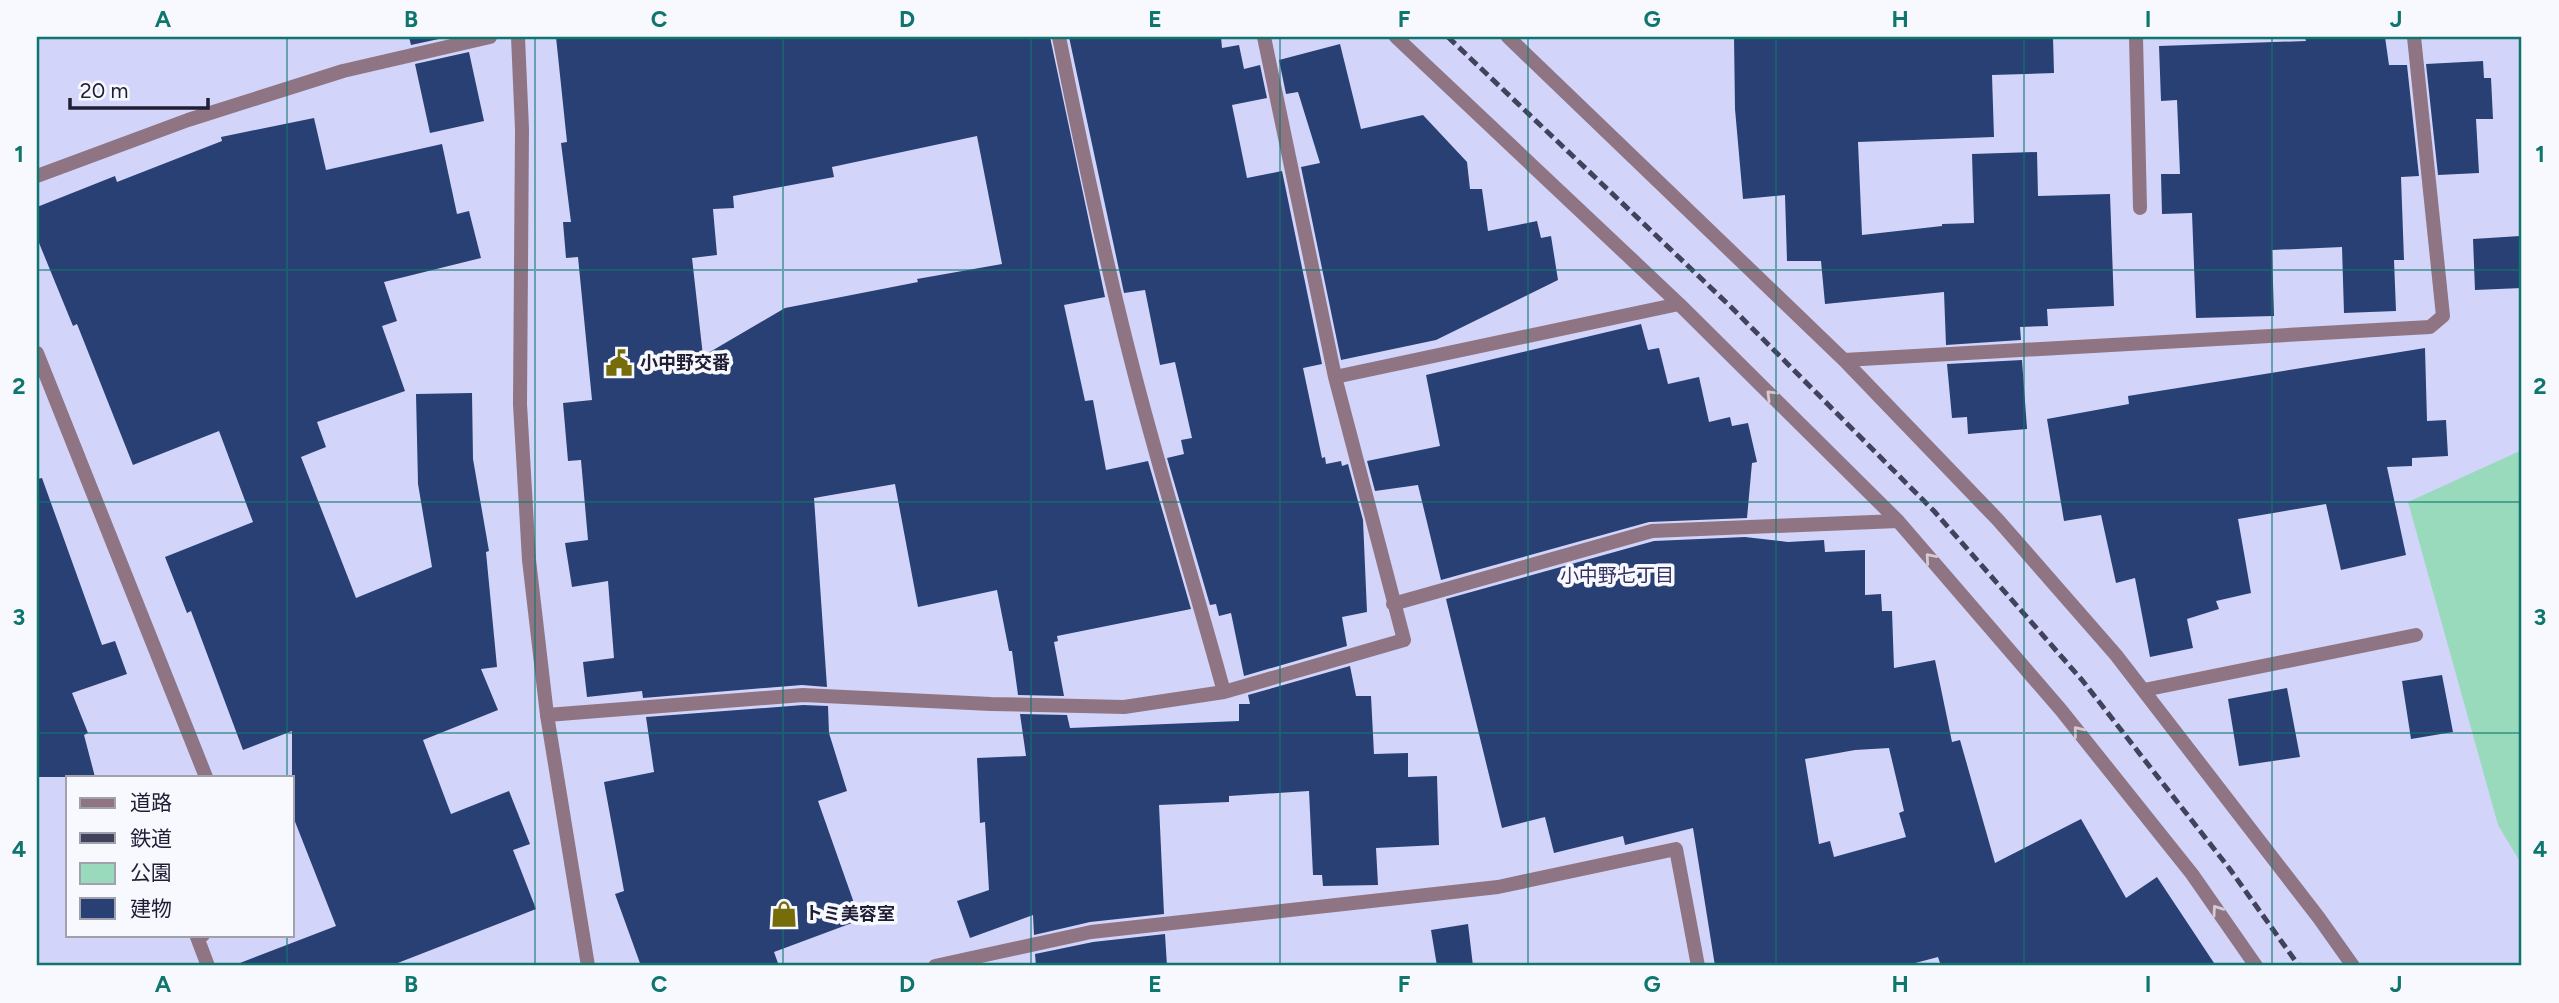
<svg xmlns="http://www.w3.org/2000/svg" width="2559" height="1003" viewBox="0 0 2559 1003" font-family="Figtree,'Noto Sans JP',sans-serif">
  <rect width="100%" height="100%" fill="#d3d4fa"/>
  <path fill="#99dabc" d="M2522,450V865L2498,825L2408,502Z"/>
  <path fill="#284074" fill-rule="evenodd" d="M409,37H448L411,45Z
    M556,37H1050L1105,297L1064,305L1085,401L1093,400L1106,470L1148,461L1191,609L1057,636L1058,641L1054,642L1064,696L1018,695L1012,651H1009L997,590L918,607L895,484L814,498L827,687L802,685L643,698L642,691L587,697L583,662L614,658L608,581L572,587L565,543L588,540L581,460L568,461L563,403L592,400L578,257L566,258L563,222H571L561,143L567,142ZM977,136L1002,264L917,279L918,282L785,308L703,356L692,258L717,255L713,209L734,208L733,196L834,177L832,167Z
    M1069,37H1221L1222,48L1239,45L1244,69L1260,65L1267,98L1232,105L1247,178L1282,171L1322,364L1303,368L1322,458L1325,457L1326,464L1341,461L1342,466L1348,464L1363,520L1367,612L1342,617L1347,646L1244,676L1231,613L1219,616L1216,604L1210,605L1167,458L1184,454L1181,440L1192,438L1175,362L1160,365L1145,290L1124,293Z
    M1734,37H2053L2054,73L1992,75L1994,137L1858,142L1862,235L1942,226V224L1974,223L1972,154L2037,152L2038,196L2110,194L2114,306L2047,309L2048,326L2020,327L2021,340L1946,345L1944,292L1825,304L1821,261H1787L1785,195L1743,199L1735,109Z
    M2305,37H2385L2389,65H2407L2419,176L2401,177L2404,260H2394L2396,311L2344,313L2342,247L2272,250L2274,316L2196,318L2192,213L2162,214L2161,174H2180L2177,100L2161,101L2159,46L2306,41Z
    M1340,44L1361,129L1423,115L1467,162L1470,189H1482L1488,231L1537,221L1541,238L1551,236L1558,280L1436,340L1341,360L1301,167L1320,163L1298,92L1286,94L1279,60Z
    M469,52L484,121L430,133L415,64Z
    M2483,61L2484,78H2491L2493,119H2476L2479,173L2438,175L2426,64Z
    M314,118L326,170L442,144L457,214L469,211L481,258L384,282L397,321L382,326L405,391L317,422L326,447L301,457L356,598L432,567L418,484L416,394L472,393L473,459L489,551L486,552L497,667L481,669L498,710L423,740L451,814L509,791L530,844L513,850L536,909L390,966H240V963L336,926L292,814V731L243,750L191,611L187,613L165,557L253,522L219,431L133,465L77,324L73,326L37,238V207L115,176L117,182L222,141L221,137Z
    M2520,236L2522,288L2475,290L2473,239Z
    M1641,324L1648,350L1659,348L1668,384L1699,377L1709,422L1730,417L1732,426L1748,423L1757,462L1752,463L1747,518L1649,522L1441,580L1418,485L1375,491L1367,461L1440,446L1426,375Z
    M2425,348L2427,421L2446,420L2448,456L2412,458V466L2387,467L2406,555L2341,570L2326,504L2238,519L2251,593L2216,601L2219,609L2187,619L2193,648L2150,657L2135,578L2116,583L2101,515L2064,521L2047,419L2129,404L2128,396Z
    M2022,360L2027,429L1968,434L1967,417L1952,418L1947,364Z
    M42,478L102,645L115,641L127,674L72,693L88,733L84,735L95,777H37V479Z
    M1745,537L1788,542L1824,540L1825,552L1865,550V595L1881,594L1882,611H1892L1894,668L1935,660L1952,742L1960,740L1995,863L2081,819L2126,898L2157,877L2216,966H1941L1938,957L1904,966H1715L1693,828L1625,845L1623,836L1554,853L1545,817L1502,828L1446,599L1654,541ZM1889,748L1904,811L1899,813L1906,837L1834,857L1830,841L1819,844L1805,759L1855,750Z
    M1350,666L1356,696H1371L1374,754L1408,753V777L1437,776L1439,845L1376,848L1378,885L1323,886L1322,875H1313L1309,791L1229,796V802L1159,805L1164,914L1090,922L1034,935L1033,915L970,938L957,901L989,890L985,822L980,823L977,758L1026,756L1020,714L1067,715L1070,728L1239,721V704H1250L1248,695Z
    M2442,675L2453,732L2411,739L2402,681Z
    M2287,688L2300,757L2239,766L2228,699Z
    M803,705L828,706L829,733L847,791L818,801L860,920L774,952L779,966H641L615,894L624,891L604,782L654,772L646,717Z
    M1468,924L1473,966H1437L1431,930Z
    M1165,934L1167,966H1036L1035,954L1093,942Z"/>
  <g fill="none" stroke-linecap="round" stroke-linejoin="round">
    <path stroke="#8f7583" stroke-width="14" d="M1396,37L1679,304L1898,521L2061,710L2192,874L2256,966
      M1508,37L1844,360L1998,520L2116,655L2319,918L2353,966
      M2136,37L2140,208
      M37,176L188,120L343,71L490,37
      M37,353L206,777
      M1844,360L2430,327L2443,316L2414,37
      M1335,377L1679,304
      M1393,604L1652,531L1898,521
      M2144,690L2416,635
      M1224,692L1404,640L1335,377L1264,37
      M547,715L803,695L991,704L1124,707L1224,692C1194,582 1160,474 1132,364C1104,256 1081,146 1059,37
      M203,935L197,937L208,966
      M935,966L1091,932L1498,887L1676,849L1698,966"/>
    <path stroke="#8f7583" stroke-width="14" d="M518,37L522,129L520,404L529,560L547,715L588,966"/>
    <path stroke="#43425c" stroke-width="5" stroke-dasharray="10 5" stroke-linecap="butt" d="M1448,37L1731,307L1934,511L2082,680L2229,868L2299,966"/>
  </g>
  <defs><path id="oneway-chevron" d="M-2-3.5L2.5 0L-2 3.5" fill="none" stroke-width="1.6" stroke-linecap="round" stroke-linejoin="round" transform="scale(1.75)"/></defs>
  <g stroke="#d3cad4">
    <use href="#oneway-chevron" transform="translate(1771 395) rotate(-135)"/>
    <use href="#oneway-chevron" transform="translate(1930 558) rotate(-131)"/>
    <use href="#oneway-chevron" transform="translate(2078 731) rotate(-129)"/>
    <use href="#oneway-chevron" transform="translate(2217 910) rotate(-125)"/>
  </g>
  <path fill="none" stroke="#0f766e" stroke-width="2" stroke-opacity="0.55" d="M287,37V777M535,37V966M783,37V966M1031,37V966M1280,37V966M1528,37V966M1776,37V966M2024,37V966M2272,37V966M37,270H2522M37,502H2522M37,733H2522M287,935V966"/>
  <defs>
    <symbol id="civic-bare" viewBox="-9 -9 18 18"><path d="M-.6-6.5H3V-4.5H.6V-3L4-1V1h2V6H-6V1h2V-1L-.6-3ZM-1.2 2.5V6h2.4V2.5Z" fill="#766d0a" stroke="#f8f8ff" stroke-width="2.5" paint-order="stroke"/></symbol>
    <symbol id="shop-bare" viewBox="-9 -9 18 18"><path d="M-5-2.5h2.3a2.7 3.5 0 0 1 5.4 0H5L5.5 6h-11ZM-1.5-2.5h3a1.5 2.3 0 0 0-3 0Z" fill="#766d0a" stroke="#f8f8ff" stroke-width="2.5" paint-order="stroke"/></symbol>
  </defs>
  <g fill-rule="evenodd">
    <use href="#civic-bare" x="600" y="344" width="38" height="38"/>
    <use href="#shop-bare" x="765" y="895" width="38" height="38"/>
  </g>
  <g text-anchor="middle" stroke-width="7" stroke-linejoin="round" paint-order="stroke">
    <g font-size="18" font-weight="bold" fill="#1f1e35" stroke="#f8f8ff" text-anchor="start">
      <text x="640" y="369">小中野交番</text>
      <text x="805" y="920">トミ美容室</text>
    </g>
    <g font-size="19" fill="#333062" stroke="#f8f8ff">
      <text x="1617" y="582">小中野七丁目</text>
    </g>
  </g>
  <rect width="2559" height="1003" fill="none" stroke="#f8f8ff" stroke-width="77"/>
  <rect x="66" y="776" width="228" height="161" fill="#f8f8ff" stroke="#a1a1ae" stroke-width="2"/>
  <rect x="80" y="798" width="35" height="10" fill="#8f7583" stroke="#a1a1ae" stroke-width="2"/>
  <text x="130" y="810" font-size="21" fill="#1f1e35">道路</text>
  <rect x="80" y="833" width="35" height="10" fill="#43425c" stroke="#a1a1ae" stroke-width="2"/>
  <text x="130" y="846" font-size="21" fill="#1f1e35">鉄道</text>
  <rect x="80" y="863" width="35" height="21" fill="#99dabc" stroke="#a1a1ae" stroke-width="2"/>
  <text x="130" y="880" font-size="21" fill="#1f1e35">公園</text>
  <rect x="80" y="898" width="35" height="21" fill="#284074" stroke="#a1a1ae" stroke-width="2"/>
  <text x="130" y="916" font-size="21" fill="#1f1e35">建物</text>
  <path d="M70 98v10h138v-10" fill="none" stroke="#1f1e35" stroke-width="3.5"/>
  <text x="80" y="98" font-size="21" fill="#1f1e35" stroke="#f8f8ff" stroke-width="5" paint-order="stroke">20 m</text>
  <rect x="38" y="38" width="2482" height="926" fill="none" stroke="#0f766e" stroke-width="2.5"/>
  <g font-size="23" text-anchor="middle" font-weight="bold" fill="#0f766e">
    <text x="163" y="27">A</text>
    <text x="411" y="27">B</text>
    <text x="659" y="27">C</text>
    <text x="907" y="27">D</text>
    <text x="1155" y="27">E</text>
    <text x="1404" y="27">F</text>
    <text x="1652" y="27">G</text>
    <text x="1900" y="27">H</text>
    <text x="2148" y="27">I</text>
    <text x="2396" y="27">J</text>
    <text x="19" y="162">1</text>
    <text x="2540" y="162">1</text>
    <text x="19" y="394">2</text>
    <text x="2540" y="394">2</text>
    <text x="19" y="625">3</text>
    <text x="2540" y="625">3</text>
    <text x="19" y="857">4</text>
    <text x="2540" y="857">4</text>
    <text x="163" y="992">A</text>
    <text x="411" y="992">B</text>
    <text x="659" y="992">C</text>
    <text x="907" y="992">D</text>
    <text x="1155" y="992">E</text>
    <text x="1404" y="992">F</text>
    <text x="1652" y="992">G</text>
    <text x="1900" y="992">H</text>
    <text x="2148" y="992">I</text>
    <text x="2396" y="992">J</text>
  </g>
</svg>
